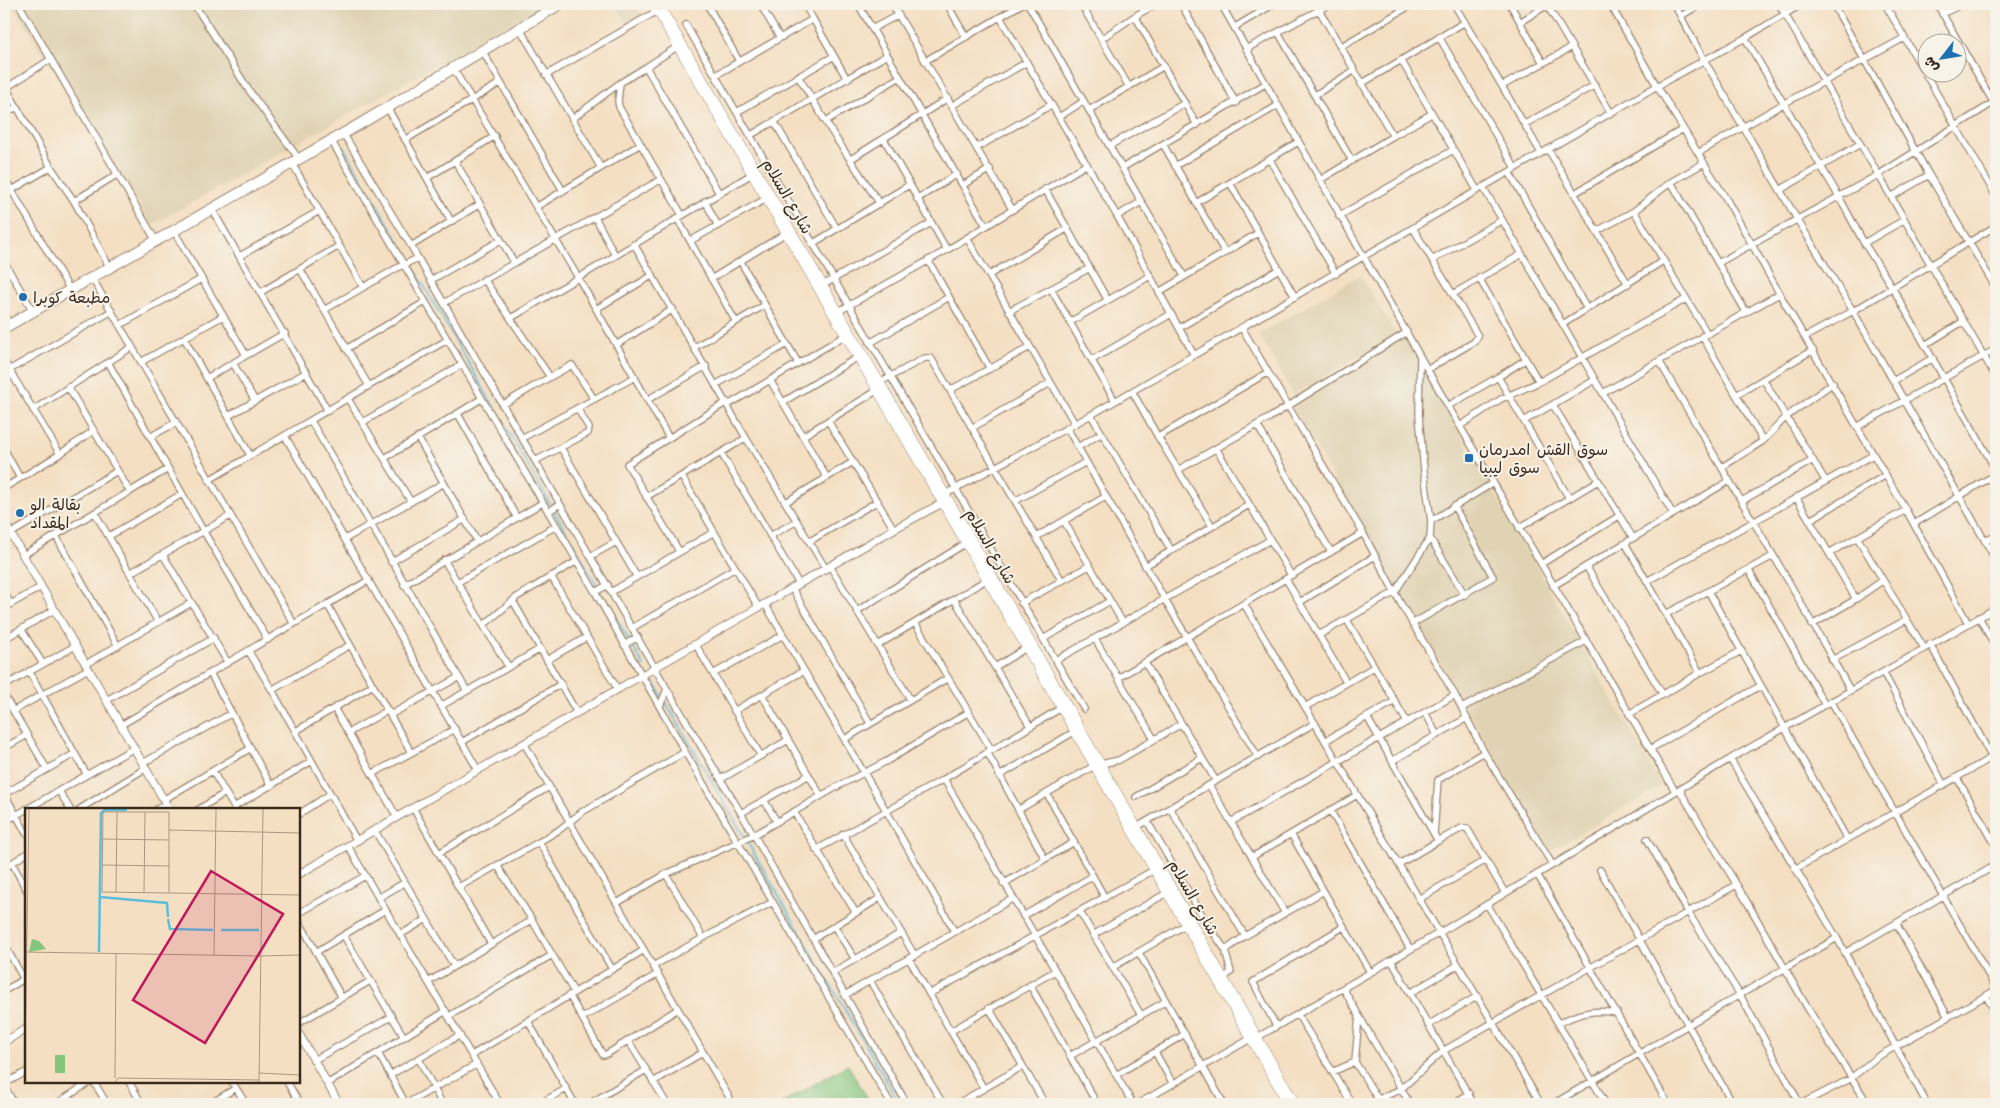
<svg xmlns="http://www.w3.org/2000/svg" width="2000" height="1108" viewBox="0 0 2000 1108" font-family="'Architects Daughter','Playpen Sans Arabic',sans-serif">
  <rect width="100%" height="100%" fill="#f7f3e8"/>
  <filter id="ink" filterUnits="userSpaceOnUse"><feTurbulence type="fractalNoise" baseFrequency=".02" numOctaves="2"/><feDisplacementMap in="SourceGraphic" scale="10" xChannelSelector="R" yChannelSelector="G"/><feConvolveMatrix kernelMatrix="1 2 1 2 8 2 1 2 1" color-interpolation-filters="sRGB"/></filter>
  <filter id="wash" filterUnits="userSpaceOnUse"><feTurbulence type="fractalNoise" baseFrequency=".0096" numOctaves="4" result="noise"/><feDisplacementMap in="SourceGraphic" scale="20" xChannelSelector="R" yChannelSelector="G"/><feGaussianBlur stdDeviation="1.12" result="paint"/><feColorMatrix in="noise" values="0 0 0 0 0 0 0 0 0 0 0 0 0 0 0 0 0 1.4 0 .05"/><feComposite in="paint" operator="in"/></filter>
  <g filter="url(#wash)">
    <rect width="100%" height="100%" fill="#f4dfc2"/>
    <path fill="#e0d3b4" d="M12,4H545L152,225Z
      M614,4H634L642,15L628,24Z
      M1360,275L1396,334L1293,395L1259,334Z
      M1405,337L1662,786L1549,852L1293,408Z"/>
    <path fill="#84c57e" stroke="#60784e" d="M848,1065L871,1104H780Z"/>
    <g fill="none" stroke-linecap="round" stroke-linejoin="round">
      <path stroke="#5dbddb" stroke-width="2" d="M343,146L601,592
        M605,599L644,666
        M651,677L662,697
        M665,701L900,1104"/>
    </g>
  </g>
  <g filter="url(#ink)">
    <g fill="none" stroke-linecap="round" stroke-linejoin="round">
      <defs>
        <path id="minor" d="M19,4L156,241
          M194,4L248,89L299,159
          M707,4L739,61
          M760,4L780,38
          M858,4L986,226
          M892,4L1012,209
          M947,4L966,37
          M1028,4L1184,276
          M1081,4L1129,87
          M1181,4L1236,103
          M1221,4L1448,406L1675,791
          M1454,4L1541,153
          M1510,4L1543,63
          M1610,4L1657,86L1728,202L1791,314L1906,510L1968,623
          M1674,4L1704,60L1797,219L1853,311L1996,560
          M1779,4L1996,377
          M1833,4L1929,175L1996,288
          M1885,4L1996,196
          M1937,4L1996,107
          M1992,4L1996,11
          M1547,5L1611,113
          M1319,10L1393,136L1320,180
          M1942,14L1962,4
          M1135,16L1197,125
          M1681,16L1701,4
          M1000,17L1117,216L1194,355
          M813,19L847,79
          M1520,22L1549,4
          M686,25L1084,709
          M519,27L601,168
          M1235,27L1274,4
          M872,29L898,15
          M1278,32L1352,161
          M1439,37L1515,168
          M1745,38L1838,195L1864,243L1892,287L1996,470
          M1101,39L1135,16L1156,4
          M1340,47L1413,4
          M1246,49L1330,4
          M482,50L563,191
          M1401,60L1477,190
          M925,61L1022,4
          M646,67L680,45
          M453,68L579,279L669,438
          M546,75L659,10
          M716,75L813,19L804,4
          M798,76L835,137L880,204
          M620,83L618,101L619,107L682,215
          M4,84L51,167L74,201L110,268
          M1361,84L1465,22
          M1502,86L1572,47
          M6,88L51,59
          M1315,95L1353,71
          M953,105L1027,62
          M387,107L451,221
          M1089,110L1164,66
          M737,112L834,56
          M4,114L17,107
          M1059,117L1084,101
          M572,119L620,83L646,67L719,193
          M774,121L837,229
          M826,121L900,77
          M1525,124L1595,85
          M343,133L411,246L667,689L754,835L907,1104
          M751,135L887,55
          M1393,136L1431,114
          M884,139L947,250
          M331,140L577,561
          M405,140L500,83
          M1163,144L1225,253
          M1109,146L1185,103
          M978,147L1051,105
          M1548,149L1628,284
          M1698,153L1783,104L1904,38
          M851,159L948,98
          M1270,160L1336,274
          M455,161L514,262
          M292,163L363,287
          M1175,166L1277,106
          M1122,168L1265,84
          M1509,172L1587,309
          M4,177L70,290
          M427,178L495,136
          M1671,182L1746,312
          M1230,183L1295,297
          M963,185L990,169
          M1483,187L1673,514
          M1045,189L1107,299
          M12,190L51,167
          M1780,190L1860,144
          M1575,193L1683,129
          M1891,197L1929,175
          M917,199L957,174
          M74,201L118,174
          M705,201L718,226
          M1196,203L1298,142
          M536,207L639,145
          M212,209L328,411
          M1634,211L1707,333
          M1117,216L1141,202
          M1339,216L1453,150
          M595,217L615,255
          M677,218L736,322L765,305L798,363
          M1413,228L1478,336L1474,342L1428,369
          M174,231L246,355
          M1597,231L1634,211L1671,182L1704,163
          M967,238L1075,424
          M690,241L766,199
          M1864,243L1904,220
          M634,244L746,438L826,569
          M812,244L909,185
          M411,246L480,204
          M240,256L319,211
          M928,260L990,369
          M1432,260L1502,220
          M4,262L33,311
          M741,262L765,305
          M1718,263L1878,175L1996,101
          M300,269L369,386
          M989,275L1068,228
          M92,278L294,624
          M1479,278L1539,382
          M484,279L550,377L502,405
          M711,279L786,233
          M431,280L501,240
          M823,285L931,223
          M1051,289L1115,401
          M261,292L339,246
          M1159,292L1258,233
          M1453,294L1522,254
          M1779,294L1659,361L1786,577L1850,690
          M444,303L660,180
          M596,309L653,275
          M324,310L397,268L418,258
          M839,311L947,250L1087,164
          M1009,311L1090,268
          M4,315L10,325
          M511,318L752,174
          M1070,322L1150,276
          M1563,324L1663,261
          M120,325L201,279
          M1179,328L1279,269
          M1242,328L1363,533L1401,604L1455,695L1484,752L1552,864
          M1702,336L1763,441
          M1805,337L1853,311L1996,226
          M184,338L250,455
          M870,343L949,297
          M616,345L673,309
          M1925,345L1964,321
          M695,347L736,322
          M346,349L425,302
          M1092,360L1171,314
          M1525,360L1498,377L1569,498
          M4,361L60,454
          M108,362L204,532L268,640
          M141,362L223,316
          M233,363L255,401
          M9,370L112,311
          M550,377L572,365L594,399
          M207,378L285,333
          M1763,379L1825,480
          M770,380L827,478
          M1893,381L1933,358
          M880,382L925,358H931L1062,581
          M717,384L787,344
          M68,387L130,492
          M950,390L1030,347
          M1132,391L1158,437L1212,526
          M1603,393L1659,361
          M1736,395L1813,350
          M348,399L411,502
          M647,400L706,366
          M783,402L858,357
          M728,405L846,335
          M1553,405L1633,538
          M1448,406L1498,377
          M33,410L132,347
          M458,414L517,518
          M1091,415L1171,550
          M228,416L307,372
          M311,421L467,691
          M828,421L894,529
          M1524,421L1595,380
          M363,422L461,365
          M1257,425L1331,552
          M1460,426L1501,399L1539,382L1686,299
          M1857,427L1996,349
          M972,428L1050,383
          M1067,428L1165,600L1258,757
          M285,436L478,770
          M803,436L878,390
          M150,437L175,423
          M1158,437L1267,373
          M418,438L477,541
          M522,438L635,377
          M1078,447L1102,433
          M561,448L637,577
          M1216,448L1291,575
          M4,449L20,478
          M721,453L799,584
          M385,458L481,399
          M535,461L588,433L589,428L577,408
          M1722,467L1763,441L1786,417L1833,383
          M1178,470L1269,418L1407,332
          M682,477L759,608
          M209,480L447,340
          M4,488L60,454L93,431
          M942,496L1091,415L1657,86L1745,38L1802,4
          M646,497L746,438
          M1796,497L1856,599
          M1015,501L1086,462
          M1742,501L1813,460
          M786,502L853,462
          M548,512L560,504
          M95,513L158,622
          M1810,520L1886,475
          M1064,521L1123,623
          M1431,521L1493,483
          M1914,524L1996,474
          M1519,528L1598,481
          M10,534L117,471
          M56,536L118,646
          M109,536L182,494
          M770,536L797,521
          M1036,537L1105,497
          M1857,537L1924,648
          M1430,538L1465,595
          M345,539L444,483
          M810,541L878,501
          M1985,541L1996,536
          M1625,543L1700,673L1629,714
          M679,551L627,464L727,402
          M1829,553L1906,510
          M23,555L168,469
          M163,555L228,663
          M591,556L616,542
          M444,560L508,666
          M391,562L465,519
          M1541,564L1619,516
          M830,566L910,699
          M1145,566L1249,505
          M1586,566L1663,695
          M1749,570L1825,705
          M130,573L230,516
          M551,576L618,690
          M1286,579L1346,682
          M1647,581L1873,455
          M458,582L556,526
          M404,585L542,503
          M1553,586L1729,481
          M792,588L870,723
          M1708,591L1847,839
          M611,592L714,532
          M4,593L11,604
          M954,599L1030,726
          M513,601L577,713
          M1300,602L1375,556
          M1021,603L1089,566
          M327,604L411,752
          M765,604L887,812L955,932
          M1244,604L1541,1104
          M4,608L41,587
          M857,611L966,543
          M1666,614L1773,556
          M1979,617L1996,648
          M1347,620L1407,722
          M915,623L991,749
          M1412,624L1493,577L1454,506
          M484,625L517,597L577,561L595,592L608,585
          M1812,625L1856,599L1882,581
          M632,628L735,568
          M21,629L43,664
          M1319,635L1395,592L1430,538L1431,521L1424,471L1419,415L1420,357
          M4,639L54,610
          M1043,639L1110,601
          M1095,639L1154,739
          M1930,644L1996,765
          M624,645L638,637
          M696,645L761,756
          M878,645L986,580
          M249,652L272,690L357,841
          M547,660L587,637
          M1056,660L1270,540
          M1832,660L1906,620
          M1145,663L1216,781
          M86,664L191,603
          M995,667L1026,648
          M29,671L87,775
          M1883,672L1944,785
          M210,673L271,786
          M1700,673L1741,651
          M713,674L783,635
          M1118,678L1363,533
          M4,686L75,646
          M272,690L350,645
          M4,695L47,769
          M762,695L821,796
          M107,700L214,638
          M1831,701L1996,988
          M441,706L540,649
          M660,706L667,689
          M1305,707L1374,667
          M334,708L397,817
          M1462,708L1586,641
          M13,711L88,669
          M734,711L803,671
          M390,715L459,677
          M1367,717L1392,761L1437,735L1425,712
          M121,725L369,580
          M296,731L373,685
          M348,733L388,710
          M1437,735L1467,718
          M845,739L948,678
          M1325,741L1395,701
          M462,742L561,684
          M524,743L733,1104
          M4,748L27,735
          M1650,749L1760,686
          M685,752L891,1104
          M987,752L1045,859
          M1730,759L1837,938L1927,1104
          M1392,761L1438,841L1399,864
          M143,763L232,713
          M1101,764L1119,760L1181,724
          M213,772L235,809
          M372,774L455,729
          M999,776L1074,732
          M1957,778L1996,846
          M721,779L788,740
          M944,779L1133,1104
          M1209,785L1231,822L1455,695
          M1679,789L1747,902L1807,1007L1868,1104
          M59,791L70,809
          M4,793L26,833
          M4,794L74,754
          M1047,794L1105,898
          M1136,797L1202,758
          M163,800L251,748
          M764,800L777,822
          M234,807L312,761
          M413,808L491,944
          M1170,808L1245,936
          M80,809L146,768
          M157,809L166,804
          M199,809L225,793
          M1018,810L1094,766
          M1330,810L1410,949
          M794,812L856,913
          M741,813L809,775
          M299,814L330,794
          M1147,821L1205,920L1226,951
          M4,822L134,748
          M1231,822L1285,913
          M1137,827L1315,723
          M375,831L454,966
          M843,834L915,956
          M1291,834L1357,795
          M1434,834L1438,780L1484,752
          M1647,839L1688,912L1740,995L1800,1104
          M1438,841L1462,828H1467L1505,893
          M539,842L612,969
          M348,846L500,1104
          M816,850L944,779L1061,708
          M439,853L549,787
          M1252,857L1291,834L1370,972
          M12,863L26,889
          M497,865L532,920L574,992
          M4,868L26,854
          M1992,868L1996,876
          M1795,869L1996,755
          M1600,870L1733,1104
          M666,874L703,938
          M1537,874L1668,1104
          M1003,884L1074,842
          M459,887L539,842L559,830L582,812L685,752L595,592
          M378,898L404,883
          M1419,899L1486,860
          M617,903L666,874L754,835L840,785L887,761L969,712
          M1487,904L1606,1104
          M1080,912L1141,1015
          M299,913L365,876
          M1023,916L1093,876
          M299,921L342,998
          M1896,923L1948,1017
          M834,926L855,959
          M400,935L425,920
          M1093,935L1167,893
          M344,936L404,1037
          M813,939L880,898
          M4,944L26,983
          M316,952L385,910
          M1139,953L1224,1104
          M1845,953L1996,865
          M909,959L984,1089
          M1391,960L1474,1104
          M653,966L703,938L773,902
          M1113,967L1185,925
          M833,972L901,933
          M1224,978L1231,972L1226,954L1227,949L1245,936L1322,892
          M870,981L943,1104
          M428,982L532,920
          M1030,985L1097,1104
          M1343,988L1410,1104
          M4,991L24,979
          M1410,993L1458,965
          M929,994L1154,870
          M569,995L603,1055L607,1054L678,1009
          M845,995L1012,899
          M1986,996L1996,1013
          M989,1008L1045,1104
          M1298,1015L1352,1104
          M449,1016L552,955
          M1359,1016L1355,1062L1381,1104
          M582,1018L658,974
          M528,1021L575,1104
          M299,1023L370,981
          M1559,1023C1579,1013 1594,1009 1617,1013
          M1428,1025L1478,996
          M1276,1026L1253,982L1343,927
          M951,1031L1055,971
          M1258,1037L1439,933L1730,759L1996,608
          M628,1040L667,1104
          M1155,1052L1173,1084
          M378,1053L406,1104
          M472,1055L644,950
          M1070,1056L1166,1001
          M419,1059L442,1104
          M314,1060L391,1017
          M1332,1072L1355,1062
          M390,1075L460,1035
          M1116,1075L1185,1034
          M94,1082L107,1104
          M129,1082L142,1104
          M232,1082L246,1104
          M287,1082L300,1104
          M653,1082L702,1053
          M4,1084L26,1072
          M327,1084L446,1011
          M4,1085L14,1104
          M56,1104L90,1082
          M210,1104L236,1088
          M406,1104L477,1064
          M539,1104L566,1089
          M589,1104L646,1070
          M957,1104L1023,1066
          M1035,1104L1043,1100
          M1138,1104L1250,1039
          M1368,1104L1401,1089L1443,1051L1736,885
          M1452,1104L1469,1094
          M1553,1104L1837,938
          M1801,1104L1850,1079L1877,1057L1996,990"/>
        <path id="tertiary" d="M4,522L169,809
          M299,874L894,529L946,501
          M299,1034L339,1104
          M4,1042L26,1029"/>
        <path id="secondary" d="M653,4L1061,708L1288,1104
          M659,4L974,543L1296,1104"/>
        <path id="trunk" d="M4,328L360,124L560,4"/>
      </defs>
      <use href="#minor" stroke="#988470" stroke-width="8"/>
      <use href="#tertiary" stroke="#988470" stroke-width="9"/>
      <use href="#secondary" stroke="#988470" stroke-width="9"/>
      <use href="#trunk" stroke="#988470" stroke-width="12"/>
      <use href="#minor" stroke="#fff" stroke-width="5.5"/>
      <use href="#tertiary" stroke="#fff" stroke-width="7"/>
      <use href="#secondary" stroke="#fff" stroke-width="8"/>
      <use href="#trunk" stroke="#fff" stroke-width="10"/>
    </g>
  </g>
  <g fill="#1f6fb2" stroke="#f7f3e8" stroke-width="2">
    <circle cx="23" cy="297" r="5"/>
    <rect x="1464" y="453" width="10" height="10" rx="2.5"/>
    <circle cx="20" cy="513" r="5"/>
  </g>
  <g text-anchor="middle" stroke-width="4" stroke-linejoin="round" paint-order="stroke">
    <g font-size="16" fill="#3b2a1e" stroke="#f7f3e8">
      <text transform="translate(788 196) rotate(60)" y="6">شارع السلام</text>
      <text transform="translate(991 546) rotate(60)" y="6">شارع السلام</text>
      <text transform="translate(1194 897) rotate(60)" y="6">شارع السلام</text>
    </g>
    <g font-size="16" fill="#3b2a1e" stroke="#f7f3e8" text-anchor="start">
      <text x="33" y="303">مطبعة كوبرا</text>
      <text x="1479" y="455">سوق القش امدرمان<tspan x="1479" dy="18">سوق ليبيا</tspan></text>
      <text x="30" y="510">بقالة الو<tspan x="30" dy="18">المقداد</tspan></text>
    </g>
  </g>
  <g transform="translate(25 808)">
    <rect width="275" height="275" fill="#f4dfc2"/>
    <path d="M7,131L14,133L21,141L4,144ZM30,247H40V265H30Z" fill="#84c57e"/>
    <path fill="none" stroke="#5dbddb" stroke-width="2.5" d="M75,89L142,95L143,109M143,111L145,121L188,122M196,122H234M74,144L76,5L80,2H102"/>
    <path fill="none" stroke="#aa9780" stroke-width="1" d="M144,22L275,25M77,31L144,32M77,57L144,58M91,84L92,4M119,84L120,4M144,84V4H78L77,84L275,87M0,144L236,148M189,147L191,1M234,148L275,147M0,244L4,1M234,265L275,267M90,270L91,146M90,274L93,270L234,272M234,274L238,1"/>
    <path fill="#c2185b" fill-opacity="0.15" stroke="#c2185b" stroke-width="2.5" d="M186,63L258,106L180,235L108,192Z"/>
    <rect width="275" height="275" fill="none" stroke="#3b2a1e" stroke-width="2.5"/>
  </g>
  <rect width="2000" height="1108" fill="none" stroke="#f7f3e8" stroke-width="20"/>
  <g transform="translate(1942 58) rotate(239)"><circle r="24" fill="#f7f3e8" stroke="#aca397"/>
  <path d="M0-4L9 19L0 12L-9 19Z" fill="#1f6fb2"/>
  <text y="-8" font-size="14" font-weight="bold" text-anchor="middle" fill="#3b2a1e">ش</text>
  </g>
</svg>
